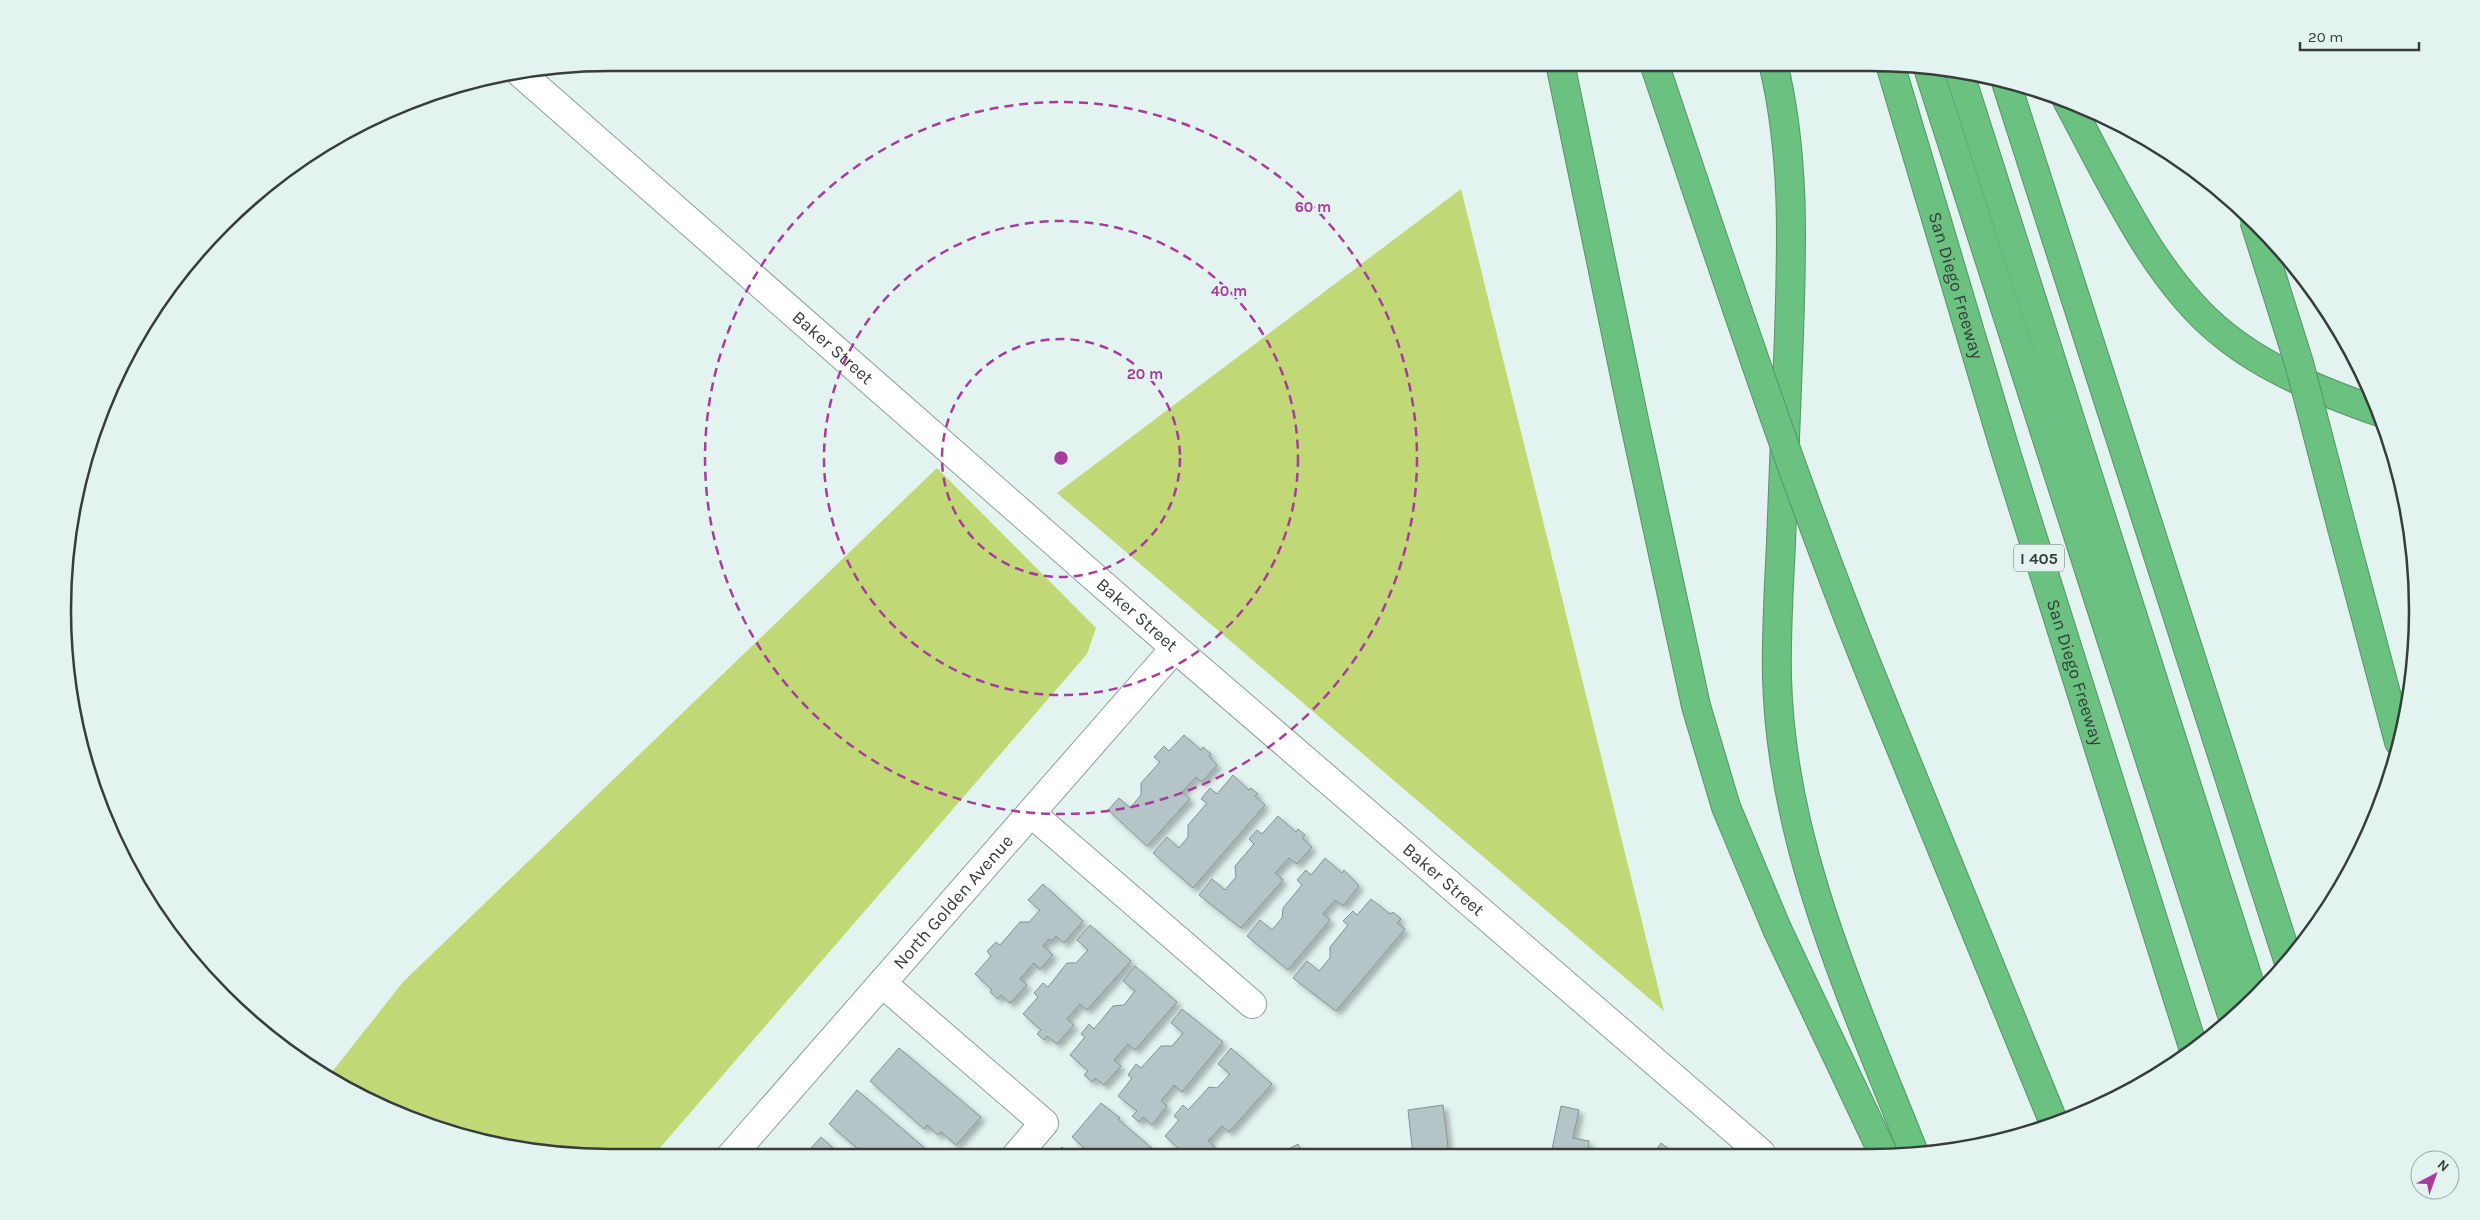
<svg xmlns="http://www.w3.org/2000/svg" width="2480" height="1220" viewBox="0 0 2480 1220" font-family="Karla,sans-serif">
  <defs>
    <filter id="shadow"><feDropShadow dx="4.5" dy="4.5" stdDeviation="2.5" flood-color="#0004"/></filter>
  </defs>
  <rect width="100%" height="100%" fill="#e3f3ef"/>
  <path fill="#c0d875" d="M1461,189L1664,1011L1057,493Z
    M937,468L1096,628L1087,654L652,1157H610L503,1147L400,1116L328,1077L403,982Z"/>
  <path fill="#b5c4c7" stroke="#849295" filter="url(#shadow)" d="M1184,735L1201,750L1203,747L1211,754L1209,756L1217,765L1202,782L1196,777L1182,792L1190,799L1147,846L1108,810L1119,798L1130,808L1141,795V783L1160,762L1154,757L1164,746L1169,751Z
    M1233,775L1249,790L1251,788L1258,794L1255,796L1265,805L1193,888L1153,853L1167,837L1179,848L1188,837V825L1207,803L1201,799L1210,788L1217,794Z
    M1278,816L1296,832L1298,829L1305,835L1302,838L1312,847L1297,864L1289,858L1275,873L1283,880L1241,928L1199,895L1212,879L1225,890L1236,877L1235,866L1254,844L1249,839L1257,830L1262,834Z
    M1325,858L1342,873L1344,870L1359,886L1343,906L1335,900L1323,914L1330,920L1288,970L1247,936L1260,920L1272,930L1282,918L1283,908L1302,885L1297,880L1306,870L1311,875Z
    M1043,884L1083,921L1064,943L1056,936L1052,941L1049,939L1043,946L1053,955L1040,969L1034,963L1020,979L1027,985L1010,1003L1001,995L998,999L990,992L992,990L975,974L991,956L987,951L996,942L1000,945L1020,922H1029L1040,910L1028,900Z
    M1371,899L1390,914L1393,912L1401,919L1397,923L1405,929L1336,1011L1293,978L1307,961L1319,971L1330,958V947L1348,925L1343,921L1353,911L1357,915Z
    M1090,925L1131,961L1087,1010L1080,1004L1067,1019L1074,1025L1057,1044L1047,1036L1044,1040L1037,1034L1041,1030L1023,1014L1038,997L1034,993L1043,983L1048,987L1067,963H1076L1088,950L1077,940Z
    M1135,966L1177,1002L1135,1050L1128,1044L1114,1060L1121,1066L1104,1085L1095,1078L1092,1082L1084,1075L1088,1071L1070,1055L1085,1037L1081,1034L1089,1024L1094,1029L1113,1006L1124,1005L1135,991L1123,981Z
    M1182,1009L1223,1042L1182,1092L1174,1085L1161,1101L1167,1106L1152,1125L1143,1117L1139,1122L1132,1116L1137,1111L1118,1096L1132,1078L1128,1075L1136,1064L1141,1068L1161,1046H1172L1183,1033L1171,1023Z
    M899,1048L981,1117L956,1145L941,1132L938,1135L927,1125L924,1129L870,1081Z
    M1231,1048L1272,1084L1229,1132L1222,1126L1208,1141L1215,1147L1207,1155H1179L1182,1152L1165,1136L1179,1120L1174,1116L1183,1105L1188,1110L1209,1087L1217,1088L1230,1074L1218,1064Z
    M857,1090L934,1156L860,1157L854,1151L857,1148L829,1124Z
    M1101,1103L1120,1118L1118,1119L1161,1156H1093L1072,1137Z
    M1443,1105L1449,1155H1413L1408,1110Z
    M1561,1106L1579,1110L1573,1138L1589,1141L1587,1154H1551Z
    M821,1137L843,1157H803Z
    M1661,1143L1670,1150L1672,1148L1679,1154H1653Z
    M1298,1144L1304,1155H1277Z
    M1062,1147L1072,1156H1055Z"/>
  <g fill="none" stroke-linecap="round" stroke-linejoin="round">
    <defs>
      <g id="minor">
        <path id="s1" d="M518,71L1175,648L1761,1153"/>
        <path d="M1031,813L1252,1004"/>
        <path d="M882,983L1044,1123L1016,1156"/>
        <path id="s2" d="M730,1157L1175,648"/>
      </g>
      <g id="highway">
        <path d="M1560,63L1634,420L1696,706L1726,807L1777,929L1883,1153"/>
        <path d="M1654,63L1694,182"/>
        <path d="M1773,63C1795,153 1792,243 1789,335C1786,404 1784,473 1781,542C1779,587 1776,632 1777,677C1781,845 1853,999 1914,1153"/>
        <path id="s3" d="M1890,64L2006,453L2194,1050"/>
        <path d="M1928,68L2232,1015"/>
        <path d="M1959,71L2253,994"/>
        <path d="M2006,82L2288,960"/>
        <path d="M2067,100C2109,177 2154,280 2224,335C2268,371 2326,393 2379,412"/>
        <path d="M2342,528L2399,742"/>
        <path d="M1882,702L2054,1123"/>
      </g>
    </defs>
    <use href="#minor" stroke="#8f9e9a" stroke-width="30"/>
    <use href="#highway" stroke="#589368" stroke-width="30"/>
    <use href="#minor" stroke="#fff" stroke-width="28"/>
    <use href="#highway" stroke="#6ac180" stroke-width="28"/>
    <defs>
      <path id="highway-bridge" d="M1694,182C1753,357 1812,531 1882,702
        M2254,220L2299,363L2342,528"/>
    </defs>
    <use href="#highway-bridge" stroke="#589368" stroke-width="30" stroke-linecap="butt"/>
    <use href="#highway-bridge" stroke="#6ac180" stroke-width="28"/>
  </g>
  <g fill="none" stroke="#a83b9b" stroke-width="2.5" stroke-dasharray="9 6">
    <circle cx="1061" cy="458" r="119"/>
    <circle cx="1061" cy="458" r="237"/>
    <circle cx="1061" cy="458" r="356"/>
  </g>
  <g text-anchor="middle" stroke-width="4" stroke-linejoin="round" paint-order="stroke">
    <rect fill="#e3f3ef" stroke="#6a7471" stroke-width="1" x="2014" y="544.5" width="50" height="27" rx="4"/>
    <g font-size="16" font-weight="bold" fill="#363d3b">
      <text x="2039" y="564">I 405</text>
    </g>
    <g font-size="18" fill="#363d3b" stroke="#e3f3ef">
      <text dy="6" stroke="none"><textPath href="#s3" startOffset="231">San Diego Freeway</textPath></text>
      <text dy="6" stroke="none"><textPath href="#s1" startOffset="419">Baker Street</textPath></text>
      <text dy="6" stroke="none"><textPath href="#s1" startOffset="824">Baker Street</textPath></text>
      <text dy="6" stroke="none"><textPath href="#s3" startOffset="636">San Diego Freeway</textPath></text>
      <text dy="6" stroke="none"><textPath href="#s1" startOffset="1229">Baker Street</textPath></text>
      <text dy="6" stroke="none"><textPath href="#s2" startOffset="339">North Golden Avenue</textPath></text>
    </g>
  </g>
  <path d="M0 0H2480V1220H0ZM610 71H1870A539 539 0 0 1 2409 610V610A539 539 0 0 1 1870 1149H610A539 539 0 0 1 71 610V610A539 539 0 0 1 610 71Z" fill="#e3f3ef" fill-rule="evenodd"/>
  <path fill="none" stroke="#363d3b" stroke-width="2.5" d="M610 71H1870A539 539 0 0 1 2409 610V610A539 539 0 0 1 1870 1149H610A539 539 0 0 1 71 610V610A539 539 0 0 1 610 71Z"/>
  <circle cx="1061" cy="458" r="8" fill="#a83b9b" stroke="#e3f3ef" stroke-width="2.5"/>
  <g font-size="15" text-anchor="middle" font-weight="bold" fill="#a83b9b" stroke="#e3f3ef" stroke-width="4" stroke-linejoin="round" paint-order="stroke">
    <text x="1313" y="212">60 m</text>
    <text x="1229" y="296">40 m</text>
    <text x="1145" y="379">20 m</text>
  </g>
  <g transform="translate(2435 1175) rotate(41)"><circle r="24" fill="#e3f3ef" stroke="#9eaaa7"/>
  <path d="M0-4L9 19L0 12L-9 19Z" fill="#a83b9b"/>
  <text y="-8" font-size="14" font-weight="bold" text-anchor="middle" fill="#363d3b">N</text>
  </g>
  <path d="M2300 42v8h119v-8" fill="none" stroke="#363d3b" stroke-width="2.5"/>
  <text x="2308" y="42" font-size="15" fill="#363d3b" stroke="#e3f3ef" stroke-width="4" paint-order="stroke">20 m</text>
</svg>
